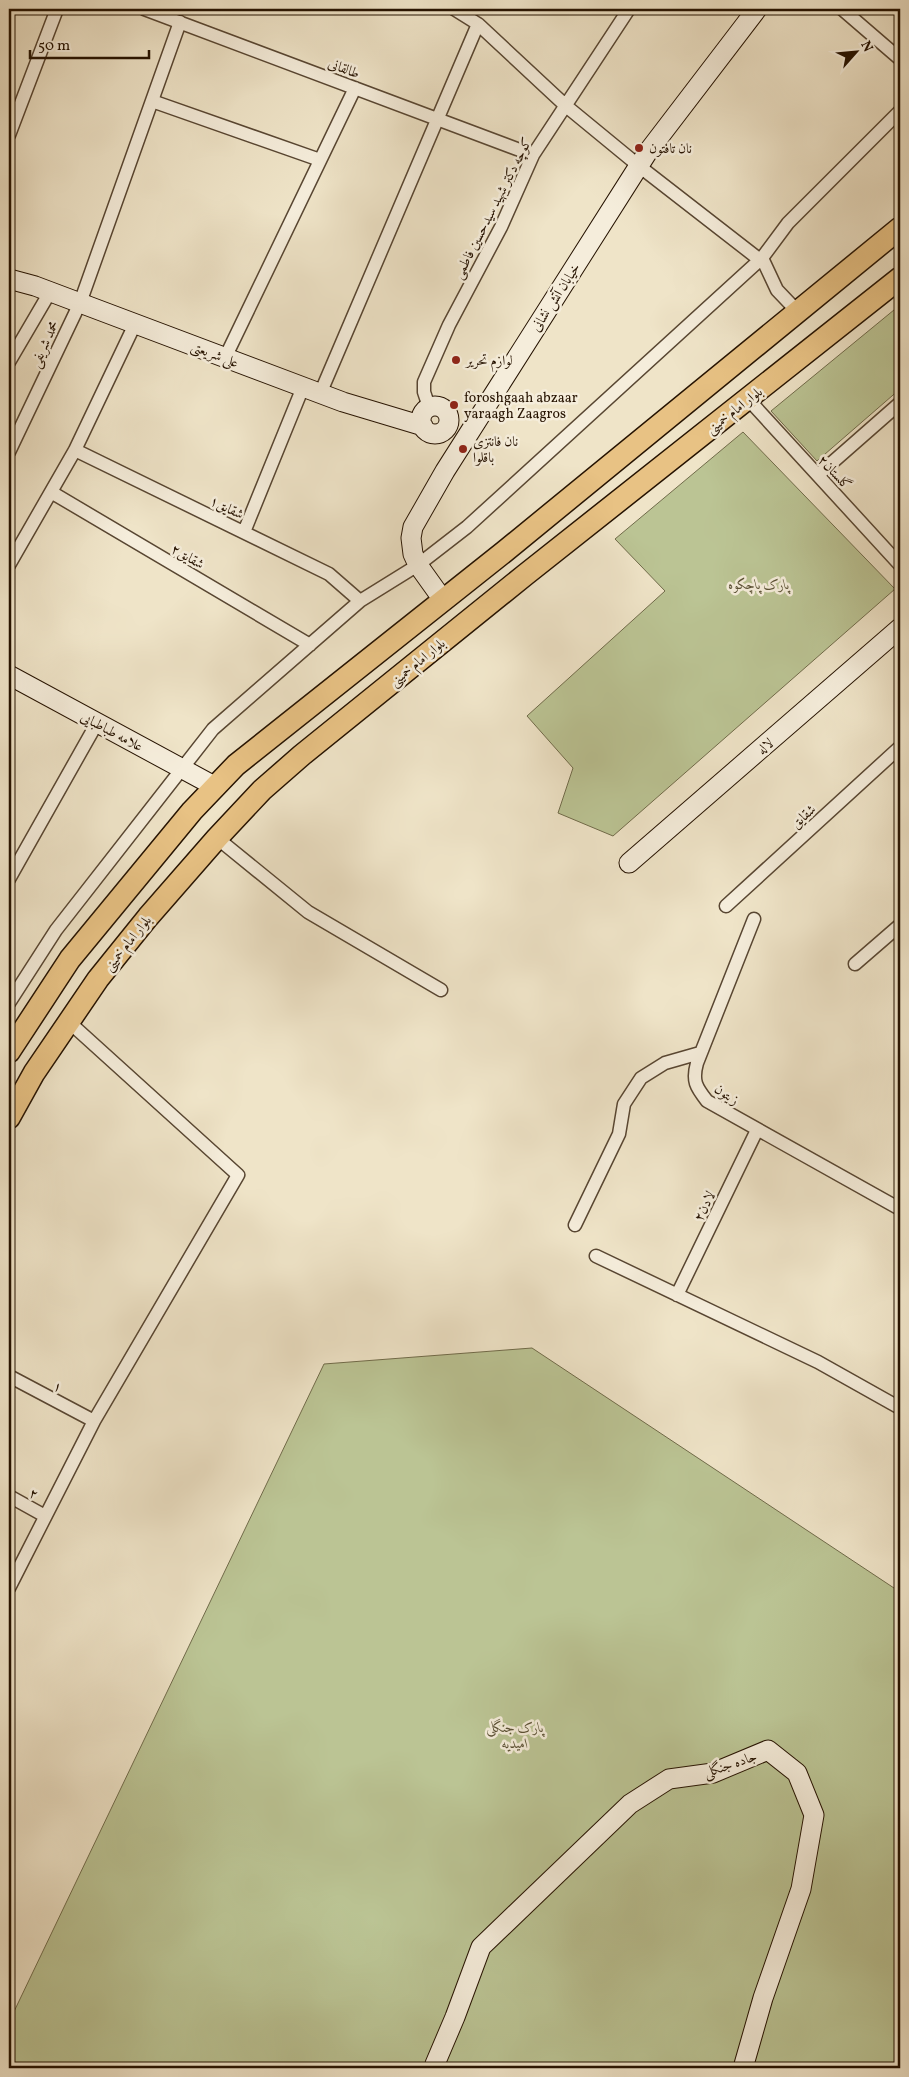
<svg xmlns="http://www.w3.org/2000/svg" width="909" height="2077" viewBox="0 0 909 2077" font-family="Vollkorn,Amiri,serif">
  <rect width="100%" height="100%" fill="#efe4c8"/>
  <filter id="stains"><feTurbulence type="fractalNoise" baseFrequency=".004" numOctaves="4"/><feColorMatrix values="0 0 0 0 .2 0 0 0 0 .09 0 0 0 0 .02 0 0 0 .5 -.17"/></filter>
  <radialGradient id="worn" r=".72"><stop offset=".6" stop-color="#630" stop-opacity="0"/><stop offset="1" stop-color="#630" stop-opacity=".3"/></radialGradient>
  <path fill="#bbc494" stroke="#706b4a" d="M900,305V389L817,461L771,411Z
    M743,432L895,589L613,836L558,813L573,768L527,716L665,591L615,539Z
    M532,1348L900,1592V2068H9V2022L324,1364Z"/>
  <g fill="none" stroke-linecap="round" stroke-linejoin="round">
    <defs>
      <path id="street" d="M144,9L533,155
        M454,9L478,24L566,106L639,166L760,260
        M842,9L900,59
        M152,101L320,160
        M9,135L57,9
        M798,312L777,290L762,258L788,223L900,111
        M225,358L355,88
        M9,362L50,292
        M320,394L478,24
        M748,399L900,565
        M429,407L424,392V382L449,325L501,227L533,155L629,9
        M75,450L329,574L360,601
        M9,452L80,303L180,22
        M818,475L900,403
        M51,492L310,645
        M244,532L303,387
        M9,565L75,450L135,324
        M217,838L308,912L441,990
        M9,879L97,723
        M726,906L900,747
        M754,919L697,1063C692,1081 696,1087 707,1101L900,1209
        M855,964L900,925
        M9,1003L56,930L213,729L360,601L418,565L467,527L762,258
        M575,1225L619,1134L624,1104L641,1078L665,1063L700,1053
        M596,1256L818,1362L900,1408
        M677,1295L757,1130
        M9,1376L94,1421
        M9,1496L45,1516
        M9,1588L94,1421L238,1175L69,1022"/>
      <path id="secondary" d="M9,279L35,286L343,402L423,426
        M421 420a14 14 0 1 1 28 0a14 14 0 1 1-28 0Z
        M443,600L418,565L413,554L411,538L413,527L445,471L647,153L757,9
        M9,675L216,787
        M629,863L900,628
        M435,2068V2064L455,2017L481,1947L630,1804L669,1779L713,1773L768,1750L797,1773L814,1815L801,1889L763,1998L743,2068"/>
      <path id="primary" d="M9,1052L70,959L192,811L236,765L504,552L900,228
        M9,1118L34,1073L98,979L148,917L217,838L262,790L302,755L525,575L900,278"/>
    </defs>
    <use href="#street" stroke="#584632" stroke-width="15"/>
    <use href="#secondary" stroke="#251200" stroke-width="21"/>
    <use href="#primary" stroke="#251200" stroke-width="24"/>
    <use href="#street" stroke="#f5eddb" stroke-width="12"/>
    <use href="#secondary" stroke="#f5eddb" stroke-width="19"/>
    <use href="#primary" stroke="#e8c284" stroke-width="21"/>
  </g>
  <g fill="#8f2418" stroke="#f5eddb" stroke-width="2">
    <circle cx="639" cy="148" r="5"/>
    <circle cx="456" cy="360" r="5"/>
    <circle cx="454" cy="405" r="5"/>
    <circle cx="463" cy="449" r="5"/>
  </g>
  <g text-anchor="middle" stroke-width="5" stroke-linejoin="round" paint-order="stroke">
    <g font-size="14" fill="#251200" stroke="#f5eddb">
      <text transform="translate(344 68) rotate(21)" y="5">طالقانی</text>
      <text transform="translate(492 208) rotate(-63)" y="5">کوچه دکتر شهید سیدحسین فاطمی</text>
      <text transform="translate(555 297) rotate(-57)" y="5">خیابان آتش نشانی</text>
      <text transform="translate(44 344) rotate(-65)" y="5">محمد شریفی</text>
      <text transform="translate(215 354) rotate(21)" y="5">علی شریعتی</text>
      <text transform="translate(734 410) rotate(-38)" y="5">بلوار امام خمینی</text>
      <text transform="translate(835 472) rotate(47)" y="5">گلستان۲</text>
      <text transform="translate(227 507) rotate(26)" y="5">شقایق۱</text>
      <text transform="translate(188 556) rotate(30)" y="5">شقایق۲</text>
      <text transform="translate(417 662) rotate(-39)" y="5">بلوار امام خمینی</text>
      <text transform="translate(112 731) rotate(28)" y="5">علامه طباطبایی</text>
      <text transform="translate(765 746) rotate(-41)" y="5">لاله</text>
      <text transform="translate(803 816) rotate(-42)" y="5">شقایق</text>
      <text transform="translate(127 943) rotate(-51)" y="5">بلوار امام خمینی</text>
      <text transform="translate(727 1094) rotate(34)" y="5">زیتون</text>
      <text transform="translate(704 1206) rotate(-64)" y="5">لادن۲</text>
      <text transform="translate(58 1386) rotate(28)" y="5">۱</text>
      <text transform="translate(34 1493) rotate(29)" y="5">۲</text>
      <text transform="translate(730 1764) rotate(-19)" y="5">جاده جنگلی</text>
    </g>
    <g font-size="14" fill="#251200" stroke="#f5eddb" text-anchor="start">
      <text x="649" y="153">نان تافتون</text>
      <text x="466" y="365">لوازم تحریر</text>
      <text x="464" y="402">foroshgaah abzaar<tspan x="464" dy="16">yaraagh Zaagros</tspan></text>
      <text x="473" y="446">نان فانتزی<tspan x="473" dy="16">باقلوا</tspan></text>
    </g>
    <g font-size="14" font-style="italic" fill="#5a5034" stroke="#f5eddb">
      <text x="759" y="589">پارک پاچکوه</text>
      <text x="515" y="1732">پارک جنگلی<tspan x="515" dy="16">امیدیه</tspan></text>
    </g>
  </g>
  <rect width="909" height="2077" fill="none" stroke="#efe4c8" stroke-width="30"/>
  <rect x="10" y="10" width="889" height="2057" fill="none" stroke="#251200" stroke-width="2.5"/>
  <rect x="15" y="15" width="879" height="2047" fill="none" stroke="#251200"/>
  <g transform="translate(856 52) rotate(63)" stroke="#f5eddb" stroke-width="4" paint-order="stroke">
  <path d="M0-4L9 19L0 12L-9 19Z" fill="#251200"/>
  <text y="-8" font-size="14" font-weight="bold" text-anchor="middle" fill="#251200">N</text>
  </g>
  <path d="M30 50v8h119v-8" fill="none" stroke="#251200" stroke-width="2.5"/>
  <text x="38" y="50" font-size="15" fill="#251200" stroke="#f5eddb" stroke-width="4" paint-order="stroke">50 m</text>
  <rect width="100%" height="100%" filter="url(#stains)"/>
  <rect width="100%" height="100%" fill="url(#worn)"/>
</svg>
